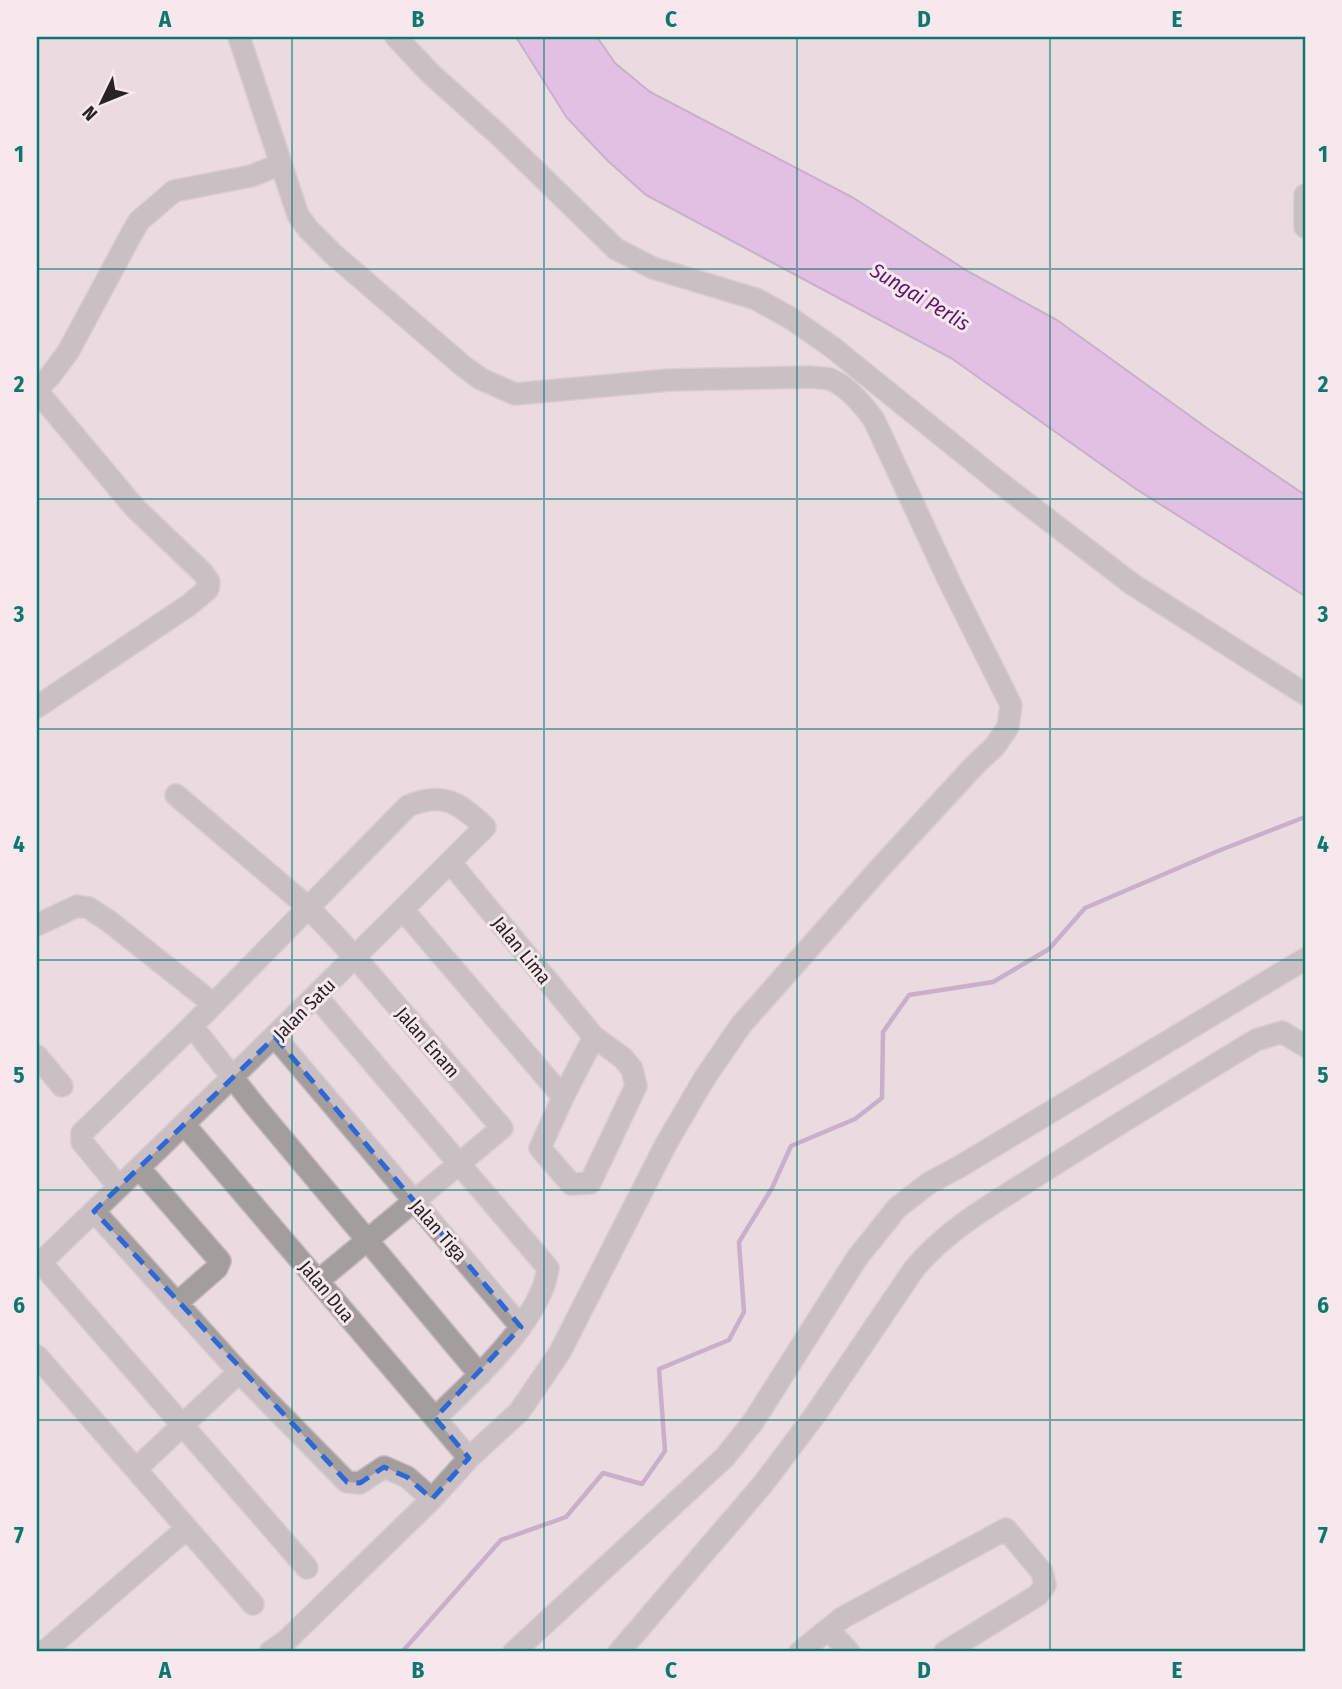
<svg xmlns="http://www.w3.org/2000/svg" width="1342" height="1689" viewBox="0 0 1342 1689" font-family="'Fira Sans Condensed',sans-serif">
  <rect width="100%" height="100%" fill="#eadbe0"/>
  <path fill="#d79fe9" stroke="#a27aae" stroke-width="2" d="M516,37H597L615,63L650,92L852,197L969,272L1057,320L1211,431L1305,495V596L1136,489L951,358L646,195L608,161L567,118Z"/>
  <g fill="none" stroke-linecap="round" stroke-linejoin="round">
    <path stroke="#a27aae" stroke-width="4.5" d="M402,1652L501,1540L566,1517L603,1473L642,1484L665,1451L659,1369L729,1340L744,1312L739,1242L772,1188L791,1146L855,1119L882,1098L883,1032L909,995L993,982L1049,949L1085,908L1218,851L1305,817"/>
    <defs>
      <path id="minor" d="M239,37L298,215L308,229L333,254L463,366L481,379L515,394L669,380L812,377C817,378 825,378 830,379C847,386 864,406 874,420L950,583L1011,705L1008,727L995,746L974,766L880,868L741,1025L704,1079L666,1144L560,1352L519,1412L469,1458L432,1499L287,1640L270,1652
        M396,37L430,73L501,137L616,249L653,268L756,299L792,319L832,347L999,482L1132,584L1305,694
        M1305,195V227
        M37,389L50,376L68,352L132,233L139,221L174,191L251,176L281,164
        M37,391L135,508L203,573L209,582L208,589L189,605L37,707
        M176,795L309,908L355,957L502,1128L318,1281
        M403,910L563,1097L540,1148L571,1184L590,1183L636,1086L632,1069L623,1058L594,1037L450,862
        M37,925L77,906L89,908L110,922L212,1003
        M317,997L548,1268C542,1319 472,1383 435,1418
        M192,1026L255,1106L480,1375
        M275,1037L521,1327
        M37,1056L62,1086
        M563,1097L594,1037
        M184,1124L469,1458
        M139,1168L220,1261L217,1268L177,1303
        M94,1211L239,1372L347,1482L360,1483L384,1467L407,1477L432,1499
        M41,1263L307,1568
        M37,1266C188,1121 338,975 485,827C459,803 444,791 408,806L192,1026L82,1133V1142L119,1187
        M37,1356L253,1604
        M136,1469L239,1372
        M829,1630L849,1652
        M44,1652L186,1529
        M514,1652L725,1457L753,1422L857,1258L897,1208L929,1183L959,1167L1305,959
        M619,1652L763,1484L815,1415L914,1269C946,1230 991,1205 1033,1178C1107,1131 1182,1085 1256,1040L1282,1032L1305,1046
        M800,1652L842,1618L1006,1529L1042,1572L1045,1585L1038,1595L945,1652"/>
    </defs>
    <use href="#minor" stroke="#c7babe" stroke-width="24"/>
    <use href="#minor" stroke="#a49d9e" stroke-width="21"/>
  </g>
  <path d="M0 0H1342V1689H0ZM275,1037L521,1327L435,1418L469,1458L432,1499L407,1477L384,1467L360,1483L347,1482L94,1211Z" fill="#eadbe0" fill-opacity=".55" fill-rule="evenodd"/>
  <path fill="none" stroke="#2c69d6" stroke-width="5" stroke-dasharray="14 9" stroke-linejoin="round" d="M275,1037L521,1327L435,1418L469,1458L432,1499L407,1477L384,1467L360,1483L347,1482L94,1211Z"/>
  <path fill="none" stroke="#0f766e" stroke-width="2" stroke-opacity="0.55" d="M292,37V1652M544,37V1652M797,37V1652M1050,37V1652M37,269H1305M37,499H1305M37,729H1305M37,960H1305M37,1190H1305M37,1420H1305"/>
  <g text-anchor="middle" stroke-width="6" stroke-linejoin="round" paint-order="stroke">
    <g font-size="19" fill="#282325" stroke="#f7e8ed">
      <text transform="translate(522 950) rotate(51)" y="7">Jalan Lima</text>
      <text transform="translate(304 1009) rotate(-45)" y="7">Jalan Satu</text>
      <text transform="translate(428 1042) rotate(49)" y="7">Jalan Enam</text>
      <text transform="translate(439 1230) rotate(49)" y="7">Jalan Tiga</text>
      <text transform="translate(327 1291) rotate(50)" y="7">Jalan Dua</text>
    </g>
    <g font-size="21" font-style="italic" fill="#5b166d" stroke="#f7e8ed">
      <text transform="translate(920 297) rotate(31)" y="7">Sungai Perlis</text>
    </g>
  </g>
  <rect width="1342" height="1689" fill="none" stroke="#f7e8ed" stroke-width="77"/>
  <g transform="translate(102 102) rotate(227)" stroke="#f7e8ed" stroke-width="5" paint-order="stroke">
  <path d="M0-5L12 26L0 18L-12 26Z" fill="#282325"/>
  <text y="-10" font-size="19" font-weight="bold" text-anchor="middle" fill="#282325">N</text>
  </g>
  <rect x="38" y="38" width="1266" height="1612" fill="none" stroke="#0f766e" stroke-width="2.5"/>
  <g font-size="23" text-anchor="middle" font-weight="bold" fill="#0f766e">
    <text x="165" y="27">A</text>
    <text x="418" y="27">B</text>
    <text x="671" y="27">C</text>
    <text x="924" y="27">D</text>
    <text x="1177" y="27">E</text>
    <text x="19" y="162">1</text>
    <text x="1323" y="162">1</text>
    <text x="19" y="392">2</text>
    <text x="1323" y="392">2</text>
    <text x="19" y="622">3</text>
    <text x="1323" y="622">3</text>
    <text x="19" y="852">4</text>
    <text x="1323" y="852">4</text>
    <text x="19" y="1083">5</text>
    <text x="1323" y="1083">5</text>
    <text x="19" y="1313">6</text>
    <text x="1323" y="1313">6</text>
    <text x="19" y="1543">7</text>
    <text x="1323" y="1543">7</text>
    <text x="165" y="1678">A</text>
    <text x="418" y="1678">B</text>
    <text x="671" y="1678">C</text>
    <text x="924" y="1678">D</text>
    <text x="1177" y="1678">E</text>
  </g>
</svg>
